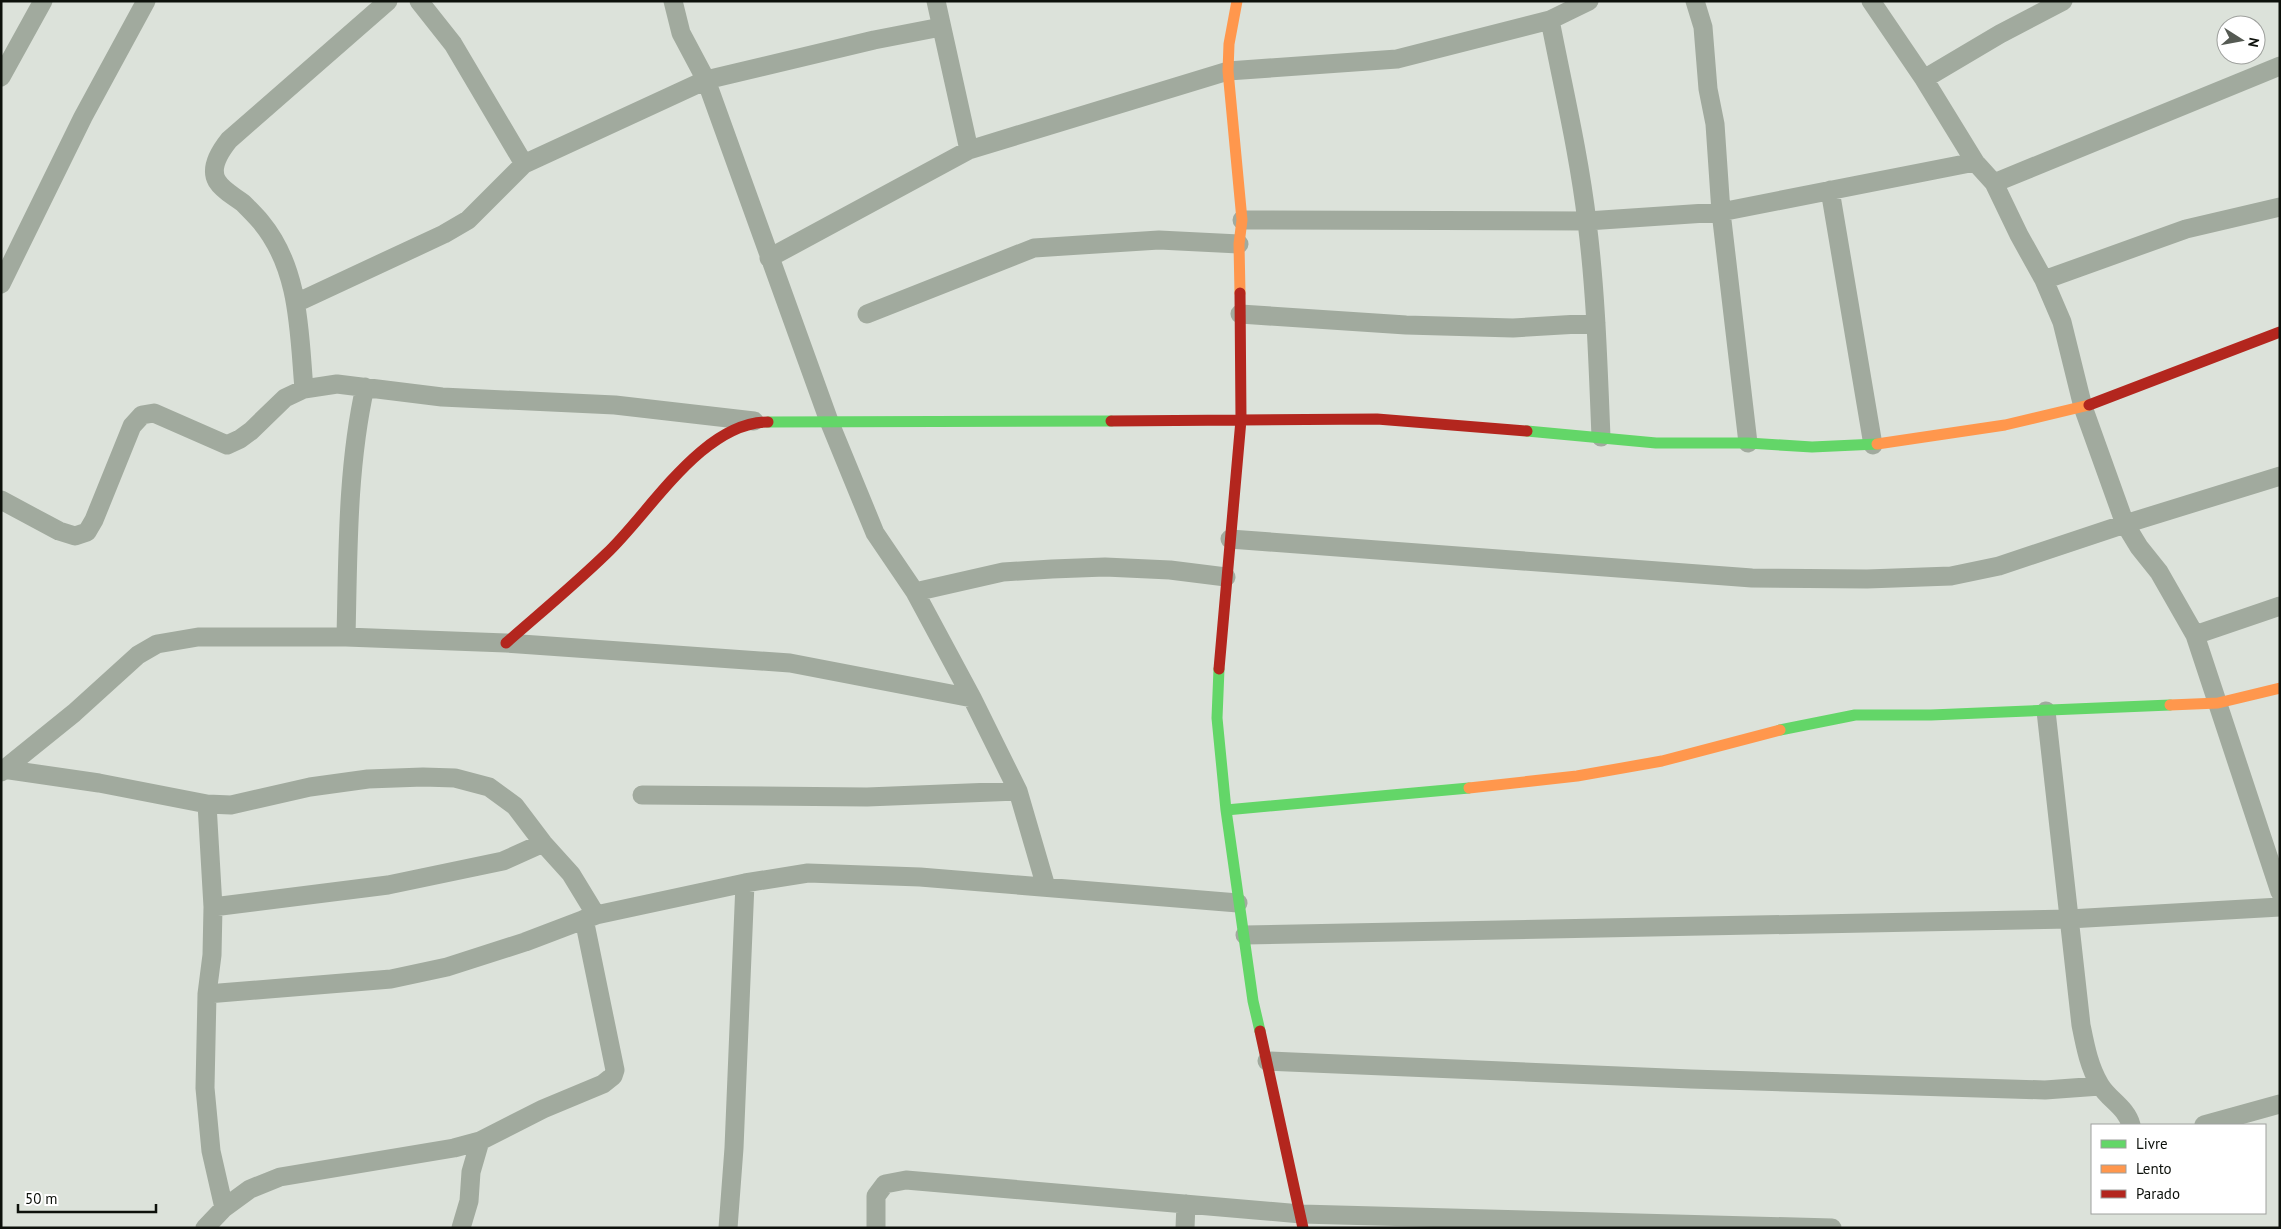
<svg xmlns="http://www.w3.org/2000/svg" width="2281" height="1229" viewBox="0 0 2281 1229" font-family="'PT Sans',sans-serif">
  <rect width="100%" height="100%" fill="#dce2da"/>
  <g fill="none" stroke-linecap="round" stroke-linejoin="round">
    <path stroke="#a1aa9e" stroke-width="19" d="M419,1L453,44L524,164
      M673,1L681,33L706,80L829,421L875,533L915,592L972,698L1018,791L1046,887
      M936,1L969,150
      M1695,1L1703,27L1708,89L1715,124L1721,212L1748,443
      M1871,1L1924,79L1975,162L1994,183L2019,235L2044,280L2062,322L2083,407L2125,524L2139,547L2159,572L2195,635L2280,892
      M1550,20C1563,87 1579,154 1587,222C1596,293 1598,365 1601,437
      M1,77L43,1
      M1924,79L2000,34L2063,1
      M1994,183L2280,66
      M1830,190L1873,445
      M1242,220L1587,221L1721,212L1975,162
      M769,258L969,150L1228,71L1397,59L1550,20L1589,1
      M2044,280L2186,229L2280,207
      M1,284L83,117L146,1
      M296,303L444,234L468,220L524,164L706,80L874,40L941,27
      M867,314L1034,248L1159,240L1239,244
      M1240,314L1406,325L1513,328L1596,323
      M304,389C299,332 300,269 261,222C256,216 249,209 243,203C234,196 223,191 217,181C209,167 221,150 229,140L388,1
      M1,500L59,531L75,536L87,532L94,520L132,426L142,415L154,413L227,445L240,439L251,431L285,398L304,389L337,384L442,397L615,405L754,421
      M1230,539L1752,578L1867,579L1951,576L1999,566L2125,524L2280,476
      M915,592L1003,572L1052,569L1105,567L1170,570L1226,577
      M2195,635L2280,606
      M346,637C348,554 347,468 365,387
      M2046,711L2081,1025C2085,1045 2089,1067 2100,1085C2109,1100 2126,1107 2131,1125
      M3,769L99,783L207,804L231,805L310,787L368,779L423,777L455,778L489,787L515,806L543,843L571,874L596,915
      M1,772L74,713L138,655L157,644L198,637H346L506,643L790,663L972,698
      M642,795L867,797L1018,791
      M207,804L213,907L212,955L207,994L205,1088L211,1151L224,1208
      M213,907L388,885L503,861L543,843
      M1245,935L2069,919L2280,907
      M207,994L391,979L447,967L525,942L596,915L745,883L808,873L920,877L1238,903
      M1267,1061L1691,1079L2045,1090L2100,1086
      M2204,1125L2280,1104
      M205,1228L224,1208L250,1189L280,1177L454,1148L480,1141L543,1109L603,1084L613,1076L615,1070L584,919
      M461,1228L469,1201L471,1172L480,1141
      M728,1228L734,1148L745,883
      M876,1228V1196L885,1184L906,1180L1301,1214L1832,1228
      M1185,1228L1186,1204"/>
    <path stroke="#63d668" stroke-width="11" d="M768,422L1111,421
      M1527,431L1656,443H1748L1812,447L1877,444
      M1219,669L1217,718L1226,810L1253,1001L1260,1031
      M1780,730L1855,715H1931L2170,705
      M1226,810L1469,788"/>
    <path stroke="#ff974d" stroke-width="11" d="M1237,1L1229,44L1228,71L1242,220L1239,244L1240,293
      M1877,444L2005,425L2089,405
      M2170,705L2218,703L2280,688
      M1469,788L1577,776L1662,761L1780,730"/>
    <path stroke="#b3261e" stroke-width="11" d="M2089,405L2280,332
      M1111,421L1377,419L1527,431
      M506,643C539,614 574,585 606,554C649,514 702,422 768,422
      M1219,669L1241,420L1240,293
      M1260,1031L1303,1228"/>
  </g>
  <rect width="2281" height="1229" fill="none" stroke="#0d110b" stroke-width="5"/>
  <rect x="2091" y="1124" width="175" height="90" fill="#ffffff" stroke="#9ea09d"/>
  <rect x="2101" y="1140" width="25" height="8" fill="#63d668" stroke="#9ea09d"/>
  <text x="2136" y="1149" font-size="15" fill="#0d110b">Livre</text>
  <rect x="2101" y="1165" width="25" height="8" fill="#ff974d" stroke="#9ea09d"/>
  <text x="2136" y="1174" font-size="15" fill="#0d110b">Lento</text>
  <rect x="2101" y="1190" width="25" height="8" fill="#b3261e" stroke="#9ea09d"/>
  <text x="2136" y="1199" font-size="15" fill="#0d110b">Parado</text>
  <g transform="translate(2241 40) rotate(101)"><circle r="24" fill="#ffffff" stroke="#9ea09d"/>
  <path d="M0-4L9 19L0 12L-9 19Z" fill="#555a53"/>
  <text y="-8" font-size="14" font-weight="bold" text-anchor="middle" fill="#0d110b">N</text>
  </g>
  <path d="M18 1204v8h138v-8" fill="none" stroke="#0d110b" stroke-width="2.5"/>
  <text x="25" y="1204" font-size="15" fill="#0d110b" stroke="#ffffff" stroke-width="4" paint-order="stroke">50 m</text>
</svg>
